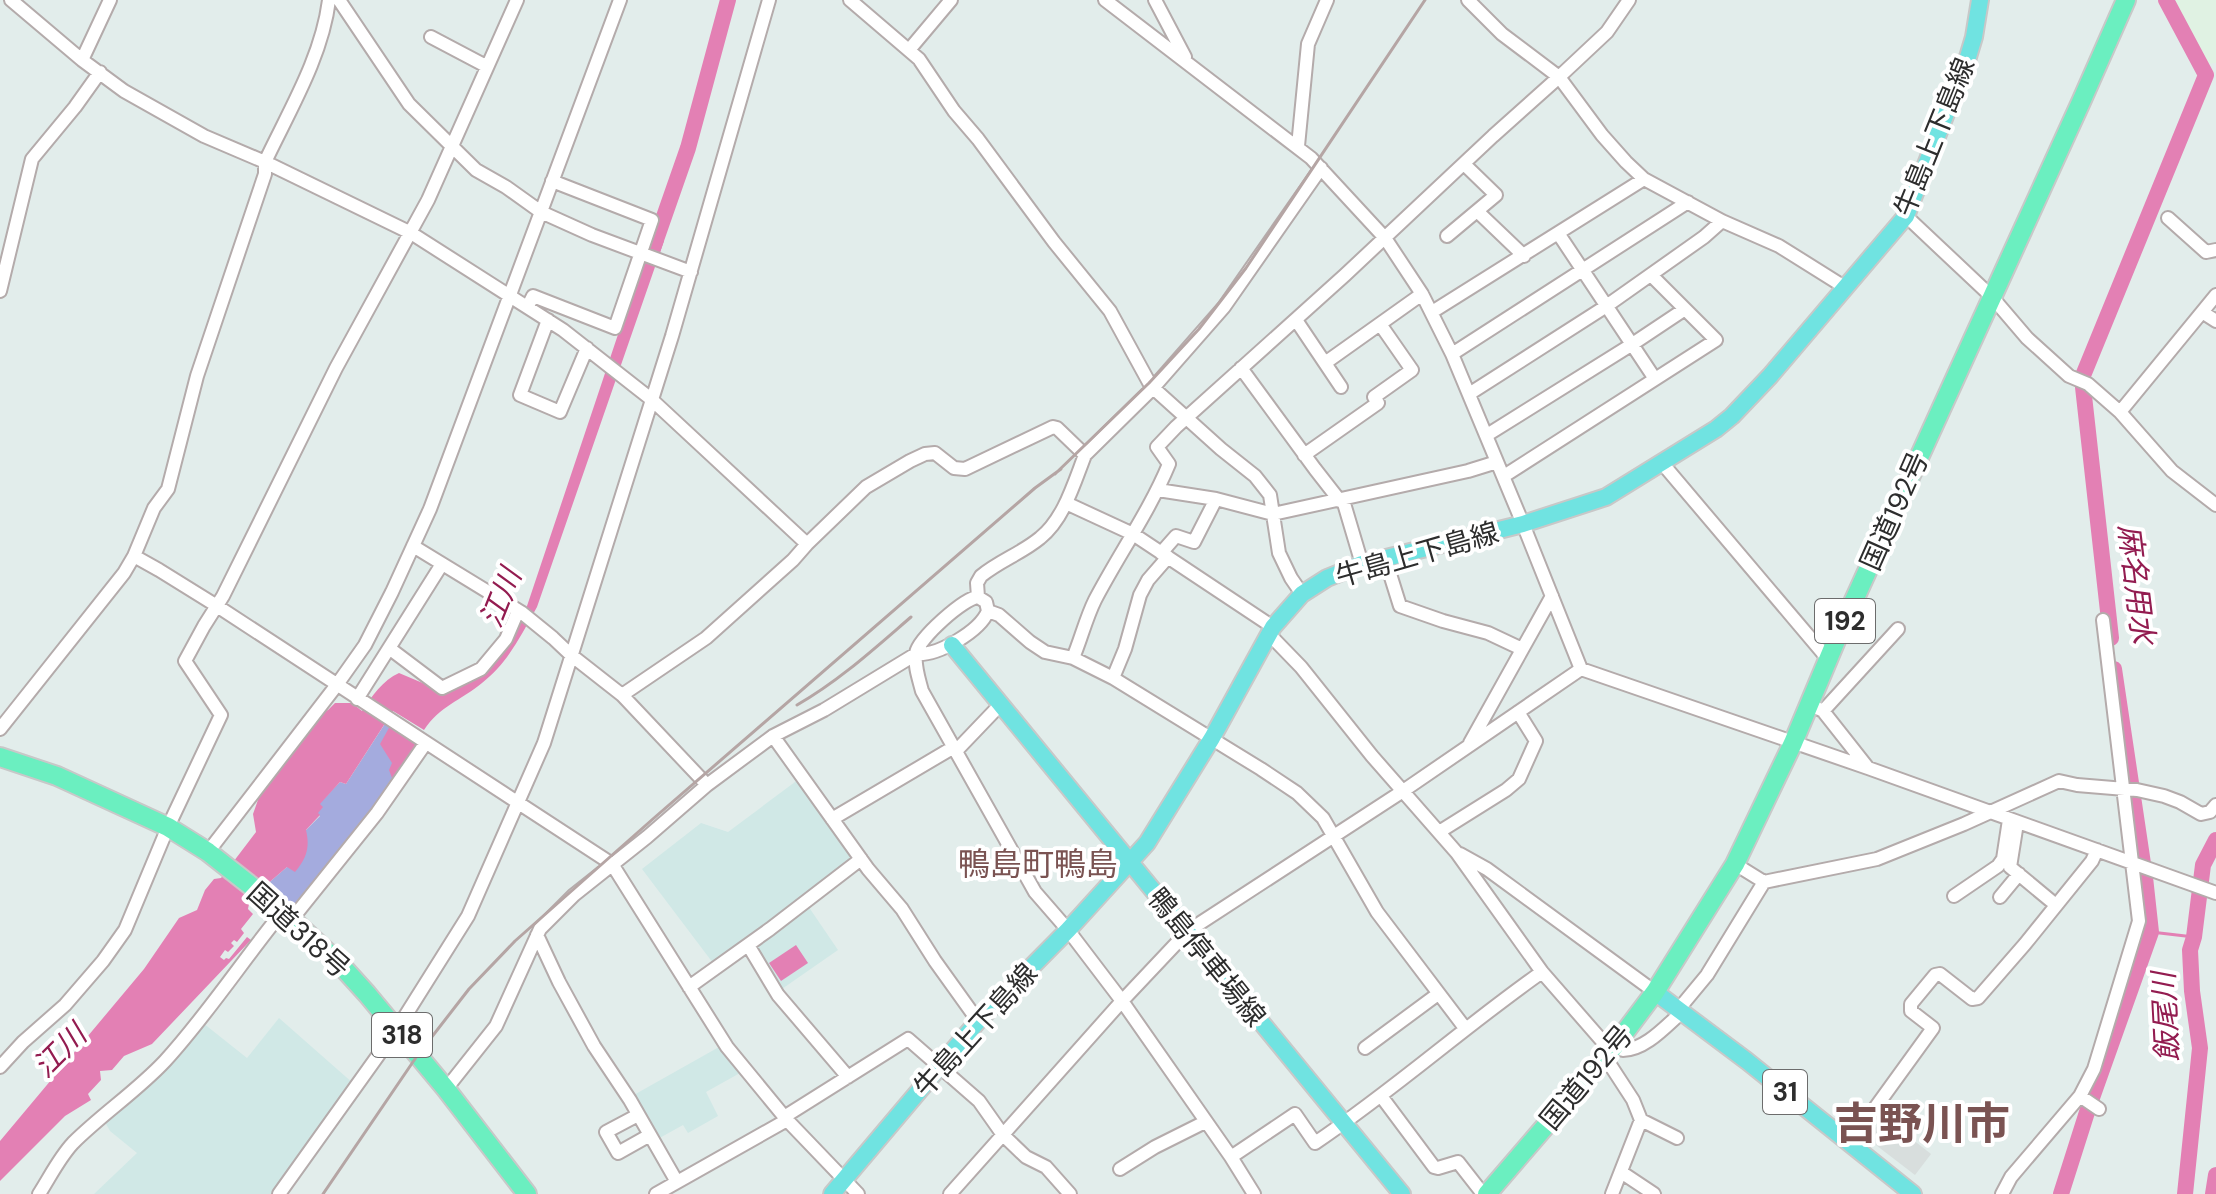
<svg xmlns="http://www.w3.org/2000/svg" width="2216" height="1194" viewBox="0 0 2216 1194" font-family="'DM Sans','Noto Sans JP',sans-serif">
  <rect width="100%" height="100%" fill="#e2edeb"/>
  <path fill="#d0e8e6" d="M799,779L857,859L804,900L838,950L779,991L749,942L716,967L642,869L701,823L728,832Z
    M279,1018L354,1084L272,1194H94L137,1153L110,1131L105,1122L203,1023L247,1058Z
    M719,1047L740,1073L706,1092L718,1116L688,1133L683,1125L656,1140L632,1096Z"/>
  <path fill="#e0f2e3" d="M2175,0H2216V63L2208,64Z"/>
  <path fill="#a4abde" d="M388,719L425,744L293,910L265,886L287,867L306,830L320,816L317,813L319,804L340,782L346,784Z"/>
  <path fill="#d8dedd" d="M1884,1117L1931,1154L1915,1175L1872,1142L1873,1131Z"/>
  <path fill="#e380b4" d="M652,233L664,241L537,607C521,635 508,663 482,683C460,701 440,706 424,730L393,711L346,784L340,782L320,804L323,807L318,813L320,815L306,830C310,847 307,858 295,872L287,867L250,899L248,909L253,914L241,929L244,933L237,942L234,940L231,943L234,946L228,952L225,950L220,957L224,960L226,958L229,959L247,937L251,940L152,1044L124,1056L112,1070L100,1071L101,1080L88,1094L91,1100L65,1116L0,1181V1141L144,969L179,918L197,910L205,890L214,879L221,878L256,832L253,814L259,797L323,712L328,710L335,703H352L362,711C372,696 383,680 399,673L444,692L507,646L527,606Z
    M390,726L416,745L392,778L389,770L392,763L380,744Z
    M796,945L808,963L781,981L769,963Z"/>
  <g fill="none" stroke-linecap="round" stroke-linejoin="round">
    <path stroke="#e380b4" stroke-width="3" d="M2151,932L2194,937"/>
    <path stroke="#e380b4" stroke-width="16" d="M651,254L688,148L728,0
      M2111,638L2082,378L2206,75L2166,0
      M2061,1194L2088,1109L2151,932L2145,877L2114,669
      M2185,1194L2200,1048L2192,991L2190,950L2194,937L2203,865L2216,840
      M2213,1194L2216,1175"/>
    <defs>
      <path id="minor" d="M11,0L82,60L124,91L204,136L265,162L411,233L563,330L651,399L807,544
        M339,0L409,104L476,170L506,187L541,212L592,235L691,272
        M850,0L919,59L954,111L978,139L1054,242L1110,311L1151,386L1221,449L1255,476L1270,495L1279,553L1291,578L1302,594
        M1105,0L1311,158L1385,238L1422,294L1452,354L1523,524L1581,669L1868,768L2216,893
        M1155,0L1185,57
        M1468,0L1502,34L1559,77L1602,135L1626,162L1644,179L1722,221L1779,246L1846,288
        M431,37L486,66
        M909,50L951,0
        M82,60L110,0
        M1298,146L1308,44L1327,0
        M1477,211L1524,256
        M1906,216L1992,297L2027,338L2069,376L2088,384L2120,412L2216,295
        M2168,218L2206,252L2216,250
        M1558,233L1655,379
        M1447,236L1496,195L1464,164
        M0,291L32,159L75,107L100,72
        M528,306L533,296L615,328L652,220L552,181
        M1432,312L1644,179
        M2202,312L2216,321
        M548,320L520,395L560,412L587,348
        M1296,320L1341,387
        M1452,354L1688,202
        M1325,363L1422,294
        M1241,368L1315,469L1340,501
        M1469,394L1605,307L1704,237L1722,221
        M2120,412L2172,471L2216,505
        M1487,435L1631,345L1685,309
        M1085,455L1153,388L1224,307L1321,168
        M1304,455L1378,403L1374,397L1412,370L1380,324
        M1662,463L1828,659
        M1504,476L1716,340L1651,275
        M1158,490L1216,499L1273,514L1468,471L1497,462
        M1343,500L1362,564
        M1066,503L1133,534L1273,627
        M413,546L521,612L553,638L571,655L622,695L707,785
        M1161,553L1176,536L1194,542L1216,499
        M134,556L159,570L217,606L612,864L727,1047L787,1120L858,1194
        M1385,558L1400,606L1443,621L1488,633L1522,649
        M978,597C964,598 919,638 916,653C914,666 919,679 922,691L1035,892L1068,930L1122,1001L1231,1157L1254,1194
        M988,611L999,615L1030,642L1045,652L1073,658L1113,678L1261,769L1297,793L1323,818L1377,912L1465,1028
        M1269,634L1301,667L1372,756L1457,853L1542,972L1610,1050
        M389,648L442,688L481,669L506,639L518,611
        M1073,658C1081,639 1086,618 1095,600C1119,554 1149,512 1169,464L1157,447L1176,427L1345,275L1493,136L1559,77L1607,32L1629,0
        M1113,678L1125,649L1140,595L1148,580L1168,557
        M357,699L442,564
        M1809,704L1823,711L1898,629
        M1823,711L1868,768
        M0,729L124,573L134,556L154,508L168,489L197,376L265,174V162C289,111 322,57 329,0
        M773,736L868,869L902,909L935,961L978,1021
        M1470,743L1552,596
        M956,751L1000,705
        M832,819L954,747
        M2017,823L2010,867L2051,901
        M1439,832L1506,790L1519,779L1536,741L1518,712
        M208,852L336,686L365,645L392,592L430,509L620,0
        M1460,854L1487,869L1655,992
        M1735,864L1764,882L1877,859L1964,824L2059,781L2077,785L2137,790L2164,796L2180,802L2201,814L2210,812L2216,805
        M1954,896L1998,866L2003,859L2009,820
        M2000,897L2019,874
        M292,919L377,813L425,744
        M537,935L559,982L594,1046L630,1100L677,1182
        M748,945L778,995L848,1077
        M689,987L770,929L861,859
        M1678,1010L1707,975L1764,882
        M1616,1044L1623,1050C1645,1050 1666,1026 1682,1012
        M1365,1048L1438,994
        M1605,1057L1633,1100L1641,1120L1612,1194
        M0,1067L23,1042L65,1005L103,961L125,930L168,827L221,715L185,661L204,626L223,596L336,368L428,200L517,0
        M446,1089L496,1026L540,929L574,895L647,837L707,785L773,736L824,710L916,654C938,656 980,631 988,611L986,602L978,597L977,583L981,576C999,561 1022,553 1040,538C1064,519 1074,483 1085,455L1057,428L1053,427L965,469L954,468L935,453L925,454L910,461L866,487L807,544L793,560L706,638L622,695
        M1381,1096L1434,1167L1438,1168L1458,1162L1483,1194
        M2080,1096L2099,1109
        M638,1115L606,1132L618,1153L650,1135
        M784,1117L908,1039L979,1101L1003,1135L1026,1157L1046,1167L1070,1194
        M1641,1120L1677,1138
        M1849,1144L1933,1028L1911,1011V1004L1935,975L1940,974L1972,999L1978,998L2025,944L2092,861L2097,850
        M1231,1157L1295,1114L1315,1143C1394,1090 1465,1026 1542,972
        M1120,1169L1155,1147L1205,1122
        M1621,1172L1654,1194
        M39,1194C50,1177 59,1158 73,1143C102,1114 137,1091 165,1061C208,1014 243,960 283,911
        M279,1194L397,1029L468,916L544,743L672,336L769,0
        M656,1194L787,1120
        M950,1194L1122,1001L1188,931L1403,791L1581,669
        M2002,1194L2011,1177L2080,1096L2094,1069L2139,921L2103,620"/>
      <path id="major" d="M952,645L1402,1194
        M1655,992L1747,1061L1913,1194
        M832,1194L978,1021L1068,930L1147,843L1212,738L1273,627L1302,594L1327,578L1362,564L1523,524L1606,497L1716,429L1732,416L1770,376L1906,216L1968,57L1974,37L1980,0"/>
      <path id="highway" d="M0,757L57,776L168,827L208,852L283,911L338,962L367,994L446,1089L527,1194
        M1487,1194L1616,1044L1655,992L1735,864L1793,743L1840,631L2081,102L2126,0"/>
    </defs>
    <use href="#minor" stroke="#b4abab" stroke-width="16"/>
    <use href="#major" stroke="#c8c8c8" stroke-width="20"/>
    <use href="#highway" stroke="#c8c8c8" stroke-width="22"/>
    <use href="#minor" stroke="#fff" stroke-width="12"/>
    <use href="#major" stroke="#70e3e1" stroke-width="16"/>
    <use href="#highway" stroke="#6befc0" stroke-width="18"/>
    <path stroke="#b5a5a4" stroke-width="3" d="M1055,474L1149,383L1199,329L1246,268L1425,0
      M797,705C839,681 875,648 911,617
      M323,1194L417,1056L469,989L515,941L654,818L1035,488L1061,469"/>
  </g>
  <g text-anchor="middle" stroke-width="8" stroke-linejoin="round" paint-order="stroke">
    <g fill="#fff" stroke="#6c6c6c" stroke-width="2">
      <rect x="1815" y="599" width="60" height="44" rx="6"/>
      <rect x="372" y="1013" width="60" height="44" rx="6"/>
      <rect x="1763" y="1070" width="44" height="44" rx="6"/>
    </g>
    <g font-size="26" font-weight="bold" fill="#2d2d2d">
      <text x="1845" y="630">192</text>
      <text x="402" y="1044">318</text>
      <text x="1785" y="1101">31</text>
    </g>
    <g font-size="28" fill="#2d2d2d" stroke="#fff">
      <text transform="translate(1934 137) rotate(-68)" y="10">牛島上下島線</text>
      <text transform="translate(1894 511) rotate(-66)" y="10">国道192号</text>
      <text transform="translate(1417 554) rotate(-16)" y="10">牛島上下島線</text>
      <text transform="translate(299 930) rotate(42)" y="10">国道318号</text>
      <text transform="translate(1207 957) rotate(51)" y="10">鴨島停車場線</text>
      <text transform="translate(975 1030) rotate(-48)" y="10">牛島上下島線</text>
      <text transform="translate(1586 1077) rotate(-50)" y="10">国道192号</text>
    </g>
    <g font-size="30" font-style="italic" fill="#931c50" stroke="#fff">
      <text transform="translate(2136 584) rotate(83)" y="10">麻名用水</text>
      <text transform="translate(501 598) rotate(-68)" y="10">江川</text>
      <text transform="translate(2166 1017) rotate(-93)" y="10">飯尾川</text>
      <text transform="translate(60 1051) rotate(-45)" y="10">江川</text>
    </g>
    <g font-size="32" fill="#7a5352" stroke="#fff">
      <text x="1038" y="875">鴨島町鴨島</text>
    </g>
    <g font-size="44" font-weight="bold" fill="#7a5352" stroke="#fff">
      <text x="1922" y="1139">吉野川市</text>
    </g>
  </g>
</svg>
